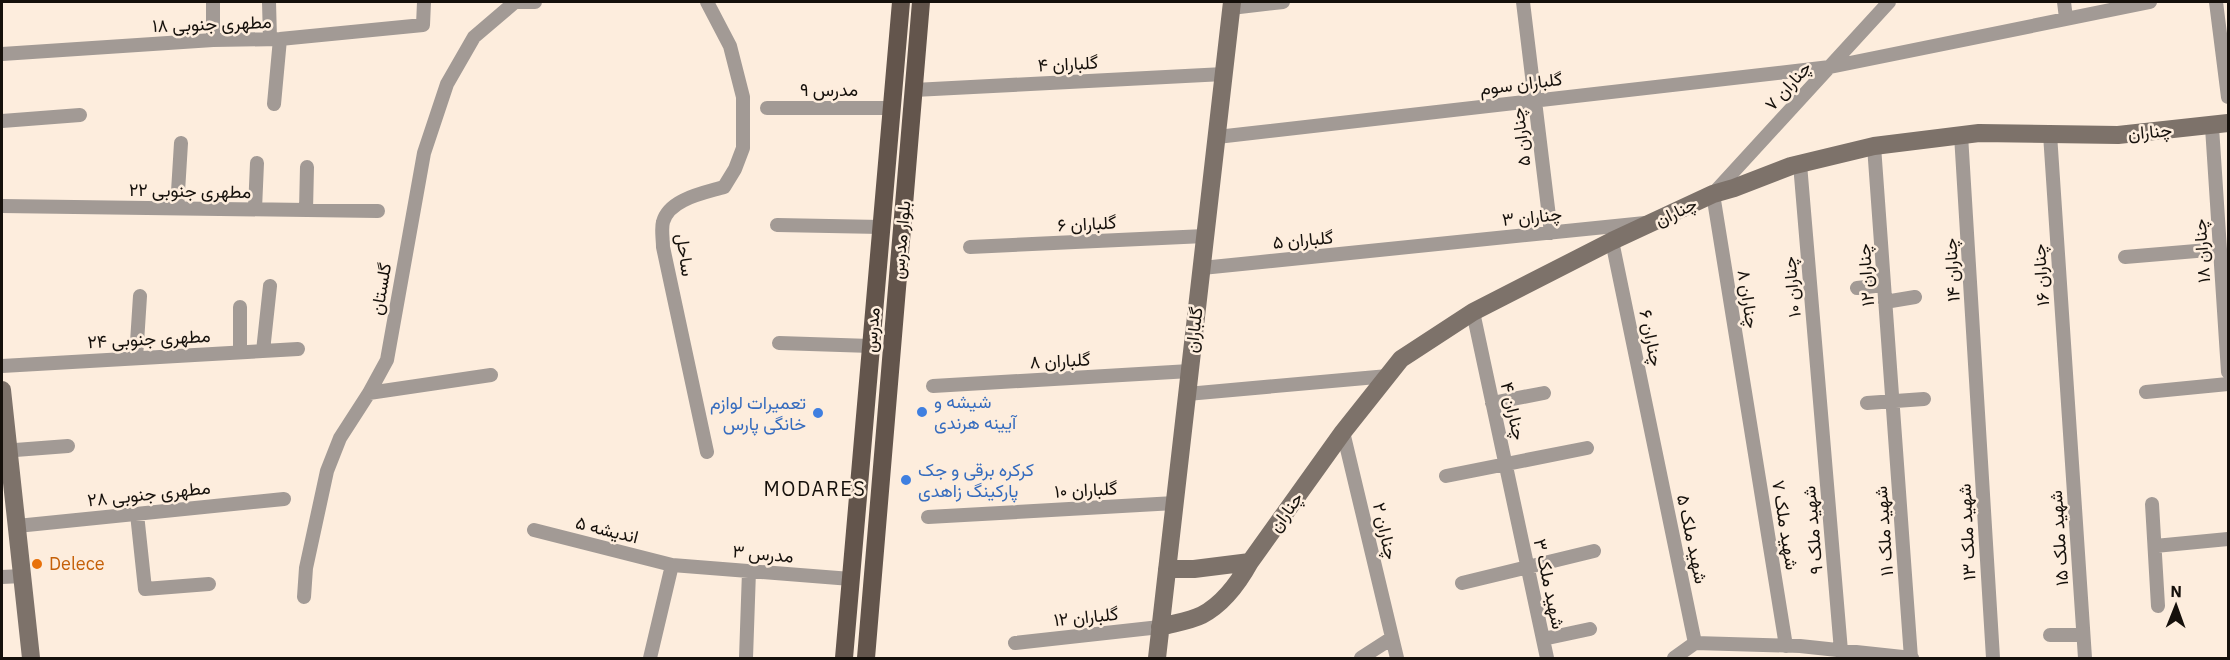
<svg xmlns="http://www.w3.org/2000/svg" width="2230" height="660" viewBox="0 0 2230 660" font-family="'IBM Plex Sans',Vazirmatn,sans-serif">
  <rect width="100%" height="100%" fill="#fdeddd"/>
  <g fill="none" stroke-linecap="round" stroke-linejoin="round">
    <path stroke="#a29a95" stroke-width="14" d="M213,2V40
      M269,2L270,39
      M519,2H535
      M707,2L730,46L743,97V148L735,169L724,187C704,193 669,199 663,222C661,229 663,239 663,247L707,452
      M1523,2L1551,233
      M2064,2L2066,18
      M2216,2L2228,97
      M1231,8L1283,2
      M2,54L213,40L280,39L423,25L424,2
      M914,90L1224,74
      M274,104L280,39
      M767,108H892
      M2,121L80,115
      M2212,127L2228,372
      M2050,134L2085,658
      M1961,135L1993,658
      M1217,137L1830,67L2150,2
      M1874,146L1911,658
      M1800,164L1841,651
      M2,206L378,211
      M177,208L181,143
      M255,209L257,163
      M306,210L307,167
      M777,225L881,227
      M1612,241L1695,643
      M970,247L1205,236
      M2125,257L2220,249
      M1202,268L1645,223
      M1857,288L1884,285
      M1885,302L1915,297
      M240,307V352
      M1473,312L1547,658
      M779,343L871,346
      M263,351L270,286
      M136,358L140,296
      M2,366L298,349
      M933,386L1190,371
      M2146,392L2228,384
      M369,393L491,375
      M1187,394L1388,376
      M1492,403L1544,393
      M1867,403L1924,399
      M1343,432L1397,658
      M2,451L68,446
      M1446,476L1587,448
      M2152,504L2158,606
      M137,514L145,589L209,584
      M928,517L1175,503
      M17,526L284,499
      M534,530L672,565L851,579
      M2155,546L2228,539
      M2,577L22,576
      M1462,583L1594,551
      M304,597L306,568L327,471L340,438L369,393L387,360L424,153L447,84L474,37L515,2
      M2050,635H2083
      M1543,639L1590,629
      M1015,643L1160,627
      M1786,646L1713,194L1889,2
      M650,658L672,565
      M746,658L749,571
      M1361,658L1392,638
      M1674,658L1695,643L1800,646L1912,658"/>
    <path stroke="#7d726a" stroke-width="18" d="M2,390L31,658
      M1167,569H1194L1250,562
      M1160,627C1174,623 1190,621 1202,615C1223,604 1239,582 1250,562L1343,432L1401,359L1473,312L1612,241L1713,194L1734,188L1791,166L1874,146L1979,133L2118,135L2228,123
      M1157,658L1232,2"/>
    <path stroke="#63554c" stroke-width="18" d="M844,658L901,2
      M866,658L921,2"/>
  </g>
  <g fill="#3f7fe0" stroke="#fdeddd" stroke-width="2">
    <circle cx="922" cy="412" r="6"/>
    <circle cx="818" cy="413" r="6"/>
    <circle cx="906" cy="480" r="6"/>
  </g>
  <circle fill="#e8710a" stroke="#fdeddd" stroke-width="2" cx="37" cy="564" r="6"/>
  <g text-anchor="middle" stroke-width="5" stroke-linejoin="round" paint-order="stroke">
    <g font-size="18" fill="#15100b" stroke="#fdeddd">
      <text transform="translate(212 24) rotate(-2)" y="6">۱۸ مطهری جنوبی</text>
      <text transform="translate(1068 64) rotate(-3)" y="6">گلباران ۴</text>
      <text transform="translate(1521 84) rotate(-7)" y="6">گلباران سوم</text>
      <text transform="translate(1788 86) rotate(-48)" y="6">چناران ۷</text>
      <text x="829" y="96">مدرس ۹</text>
      <text transform="translate(2150 132) rotate(-5)" y="6">چناران</text>
      <text transform="translate(1521 137) rotate(-97)" y="6">۵ چناران</text>
      <text transform="translate(190 191) rotate(1)" y="6">مطهری جنوبی ۲۲</text>
      <text transform="translate(1676 212) rotate(-26)" y="6">چناران</text>
      <text transform="translate(1532 217) rotate(-6)" y="6">چناران ۳</text>
      <text transform="translate(1087 224) rotate(-3)" y="6">گلباران ۶</text>
      <text transform="translate(901 240) rotate(-85)" y="6">بلوار مدرس</text>
      <text transform="translate(1303 240) rotate(-5)" y="6">گلباران ۵</text>
      <text transform="translate(2202 251) rotate(-94)" y="6">چناران ۱۸</text>
      <text transform="translate(685 255) rotate(82)" y="6">ساحل</text>
      <text transform="translate(1952 270) rotate(-93)" y="6">چناران ۱۴</text>
      <text transform="translate(1866 275) rotate(-94)" y="6">چناران ۱۲</text>
      <text transform="translate(2041 275) rotate(-94)" y="6">چناران ۱۶</text>
      <text transform="translate(1792 287) rotate(-95)" y="6">چناران ۱۰</text>
      <text transform="translate(381 289) rotate(-80)" y="6">گلستان</text>
      <text transform="translate(1748 299) rotate(81)" y="6">چناران ۸</text>
      <text transform="translate(872 330) rotate(-85)" y="6">مدرس</text>
      <text transform="translate(1194 330) rotate(-83)" y="6">گلباران</text>
      <text transform="translate(1651 338) rotate(78)" y="6">چناران ۶</text>
      <text transform="translate(149 339) rotate(-3)" y="6">مطهری جنوبی ۲۴</text>
      <text transform="translate(1060 361) rotate(-3)" y="6">گلباران ۸</text>
      <text transform="translate(1513 411) rotate(77)" y="6">۴ چناران</text>
      <text transform="translate(1086 490) rotate(-3)" y="6">گلباران ۱۰</text>
      <text transform="translate(149 494) rotate(-6)" y="6">۲۸ مطهری جنوبی</text>
      <text transform="translate(1286 512) rotate(-54)" y="6">چناران</text>
      <text transform="translate(1785 525) rotate(81)" y="6">شهید ملک ۷</text>
      <text transform="translate(607 530) rotate(14)" y="6">اندیشه ۵</text>
      <text transform="translate(1813 530) rotate(-95)" y="6">شهید ملک ۹</text>
      <text transform="translate(1385 531) rotate(77)" y="6">۲ چناران</text>
      <text transform="translate(1884 531) rotate(-94)" y="6">شهید ملک ۱۱</text>
      <text transform="translate(1967 532) rotate(-93)" y="6">شهید ملک ۱۳</text>
      <text transform="translate(2059 538) rotate(-94)" y="6">شهید ملک ۱۵</text>
      <text transform="translate(1692 539) rotate(78)" y="6">شهید ملک ۵</text>
      <text transform="translate(763 554) rotate(5)" y="6">مدرس ۳</text>
      <text transform="translate(1549 584) rotate(78)" y="6">۳ شهید ملک</text>
      <text transform="translate(1086 617) rotate(-6)" y="6">گلباران ۱۲</text>
    </g>
    <g font-size="18" fill="#366cbe" stroke="#fdeddd" text-anchor="start">
      <text x="934" y="408">شیشه و<tspan x="934" dy="21">آیینه هرندی</tspan></text>
      <text x="806" y="409" text-anchor="end">تعمیرات لوازم<tspan x="806" dy="21">خانگی پارس</tspan></text>
      <text x="918" y="476">کرکره برقی و جک<tspan x="918" dy="21">پارکینگ زاهدی</tspan></text>
    </g>
    <g font-size="18" fill="#c56008" stroke="#fdeddd" text-anchor="start">
      <text x="49" y="570">Delece</text>
    </g>
    <g font-size="20" letter-spacing="1.5" fill="#15100b" stroke="#fdeddd">
      <text x="815" y="496">MODARES</text>
    </g>
  </g>
  <rect width="2230" height="660" fill="none" stroke="#15100b" stroke-width="6"/>
  <g transform="translate(2176 606) rotate(1)" stroke="#fdeddd" stroke-width="4.5" paint-order="stroke">
  <path d="M0-4.5L10 22L0 15L-10 22Z" fill="#15100b"/>
  <text y="-9" font-size="16" font-weight="bold" text-anchor="middle" fill="#15100b">N</text>
  </g>
</svg>
